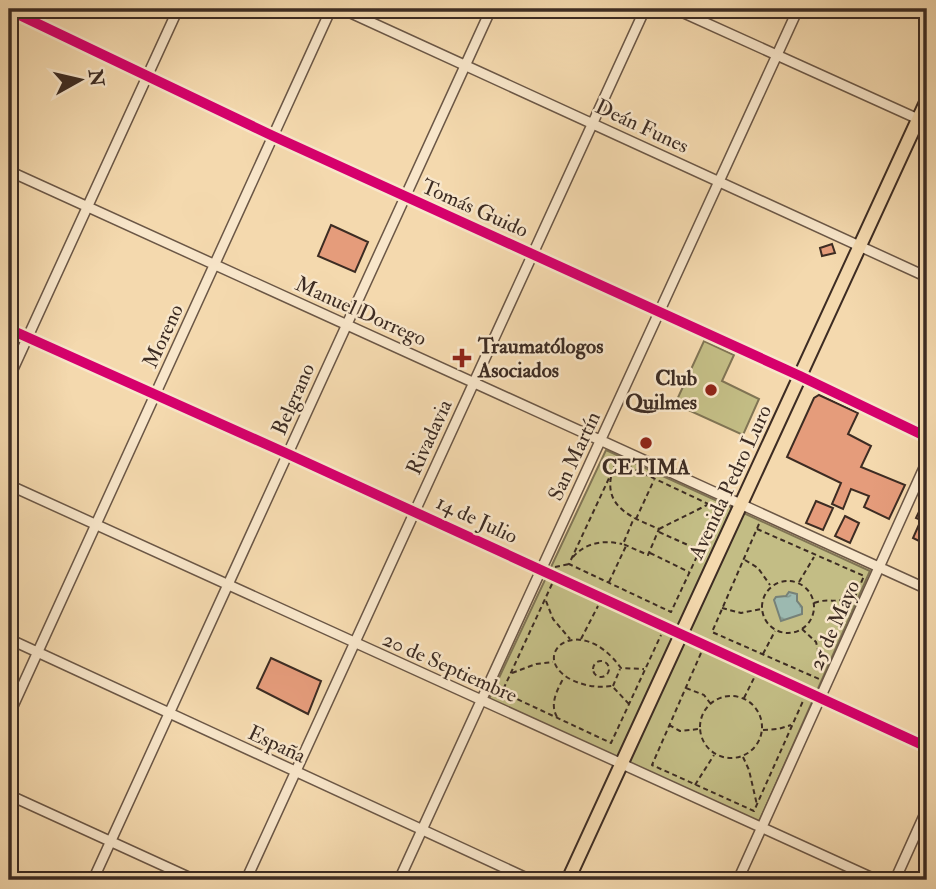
<svg xmlns="http://www.w3.org/2000/svg" width="936" height="889" viewBox="0 0 936 889" font-family="'IM FELL Double Pica',serif">
  <defs>
    <pattern id="water-ripples" width="26" height="14" patternUnits="userSpaceOnUse" patternTransform="scale(1.75)"><rect width="26" height="14" fill="#9cb9b0"/><path d="M2 4q2-2 4 0t4 0M15 11q2-2 4 0t4 0" fill="none" stroke="#80978f"/></pattern>
  </defs>
  <rect width="100%" height="100%" fill="#f4d9ae"/>
  <filter id="stains"><feTurbulence type="fractalNoise" baseFrequency=".00286" numOctaves="4"/><feColorMatrix values="0 0 0 0 .2 0 0 0 0 .09 0 0 0 0 .02 0 0 0 .5 -.17"/></filter>
  <radialGradient id="worn" r=".72"><stop offset=".6" stop-color="#630" stop-opacity="0"/><stop offset="1" stop-color="#630" stop-opacity=".3"/></radialGradient>
  <path fill="#c3bd85" stroke="#807454" stroke-width="2" d="M704,341L734,355L722,381L759,399L743,435L675,404Z
    M606,450L870,571L759,822L489,699Z"/>
  <path fill="url(#water-ripples)" stroke="#768178" stroke-width="2" d="M789,592L797,594V601L802,607V614L781,621L774,600L776,597L786,596Z"/>
  <path fill="#e59c7b" stroke="#3d2c23" stroke-width="2" d="M331,225L368,242L355,272L318,256Z
    M832,244L835,253L822,256L820,248Z
    M819,395L858,413L848,434L871,446L861,467L905,485L889,519L864,507L869,496L851,489L843,509L832,504L841,483L787,457L814,398Z
    M927,495V545L913,538L921,520L916,518Z
    M816,501L833,508L823,530L806,523Z
    M845,516L859,523L850,543L835,536Z
    M271,658L321,681L308,714L257,688Z"/>
  <g fill="none" stroke-linecap="round" stroke-linejoin="round">
    <defs>
      <path id="minor" d="M342,9L927,277
        M675,9L927,123
        M9,10L273,136L800,376L927,437
        M9,171L927,589
        M9,329L288,454L927,747
        M9,378L178,9
        M9,485L877,880
        M9,639L531,880
        M9,715L331,9
        M9,795L195,880
        M93,880L491,9
        M246,880L645,9
        M399,880L798,9
        M738,880L927,461
        M895,880L927,809"/>
      <path id="major" d="M568,880L927,100"/>
    </defs>
    <use href="#minor" stroke="#6b5746" stroke-width="12"/>
    <use href="#major" stroke="#3d2c23" stroke-width="16"/>
    <path stroke="#3d2c23" stroke-width="2" stroke-dasharray="5 3.5" stroke-linecap="butt" d="M614,457L617,461L719,509L671,612L569,564L617,461
      M611,477C605,509 636,519 659,529L648,555L623,544L634,518
      M636,519L654,480
      M759,524L712,632L819,679
      M659,529L707,505
      M757,529L864,576L851,606
      M659,532L699,550
      M650,553L689,572
      M573,557C586,542 604,540 622,544
      M745,560L758,568L770,585
      M555,567L569,564
      M762 607a26 26 0 1 1 52 0a26 26 0 1 1-52 0Z
      M609,582L626,546
      M799,582L814,557
      M552,584L502,692L611,743L661,635
      M546,601L553,619L570,639
      M814,603C833,596 838,608 857,591
      M722,608L741,613L761,609
      M802,629L816,642L823,669
      M581,639L598,606
      M701,653L652,765L754,811L803,701
      M763,654L775,631
      M593 669a8 8 0 1 1 16 0a8 8 0 1 1-16 0Z
      M512,673L536,664L553,662
      M613,686L620,669
      M686,688L704,695L710,703
      M700 727a31 31 0 1 1 62 0a31 31 0 1 1-62 0Z
      M744,698L754,678
      M629,704L612,686C597,688 584,686 570,679C527,655 579,610 621,668L644,669
      M557,717C549,703 558,689 564,677
      M669,725L680,731L699,729
      M763,730L778,729L791,725
      M743,757L749,770L757,805
      M695,785L714,755"/>
    <use href="#minor" stroke="#f8e6ca" stroke-width="9"/>
    <use href="#major" stroke="#f4d9ae" stroke-width="12"/>
    <defs>
      <path id="cycleway" d="M9,10L273,136L800,376L927,437
        M9,329L288,454L927,747"/>
    </defs>
    <use href="#cycleway" stroke="#f8e6ca" stroke-width="15"/>
    <use href="#cycleway" stroke="#d6006c" stroke-width="10"/>
  </g>
  <g fill="#8f2418" stroke="#f8e6ca" stroke-width="2.5">
    <path d="M458.5 347.5h7v7h7v7h-7v7h-7v-7h-7v-7h7z"/>
    <circle cx="711" cy="390" r="7"/>
    <circle cx="646" cy="443" r="7"/>
  </g>
  <g text-anchor="middle" stroke-width="5" stroke-linejoin="round" paint-order="stroke">
    <g font-size="21" fill="#3d2c23" stroke="#f8e6ca">
      <text transform="translate(642 126) rotate(25)" y="7">Deán Funes</text>
      <text transform="translate(475 208) rotate(24)" y="7">Tomás Guido</text>
      <text transform="translate(361 311) rotate(24)" y="7">Manuel Dorrego</text>
      <text transform="translate(163 336) rotate(-65)" y="7">Moreno</text>
      <text transform="translate(293 399) rotate(-66)" y="7">Belgrano</text>
      <text transform="translate(429 437) rotate(-65)" y="7">Rivadavia</text>
      <text transform="translate(574 456) rotate(-65)" y="7">San Martín</text>
      <text transform="translate(730 482) rotate(-65)" y="7">Avenida Pedro Luro</text>
      <text transform="translate(477 519) rotate(25)" y="7">14 de Julio</text>
      <text transform="translate(834 625) rotate(-66)" y="7">25 de Mayo</text>
      <text transform="translate(450 667) rotate(24)" y="7">20 de Septiembre</text>
      <text transform="translate(277 744) rotate(25)" y="7">España</text>
    </g>
    <g font-size="21" font-weight="bold" fill="#3d2c23" stroke="#f8e6ca" text-anchor="start">
      <text x="478" y="353">Traumatólogos<tspan x="478" dy="24">Asociados</tspan></text>
      <text x="697" y="385" text-anchor="end">Club<tspan x="697" dy="24">Quilmes</tspan></text>
      <text x="646" y="474" text-anchor="middle">CETIMA</text>
    </g>
  </g>
  <rect width="936" height="889" fill="none" stroke="#f4d9ae" stroke-width="35"/>
  <rect x="10" y="10" width="915" height="868" fill="none" stroke="#3d2c23" stroke-width="3.5"/>
  <rect x="18" y="18" width="901" height="854" fill="none" stroke="#3d2c23" stroke-width="2"/>
  <g transform="translate(80 80) rotate(82)" stroke="#f8e6ca" stroke-width="5" paint-order="stroke">
  <path d="M0-5L12 26L0 18L-12 26Z" fill="#3d2c23"/>
  <text y="-10" font-size="19" font-weight="bold" text-anchor="middle" fill="#3d2c23">N</text>
  </g>
  <rect width="100%" height="100%" filter="url(#stains)"/>
  <rect width="100%" height="100%" fill="url(#worn)"/>
</svg>
